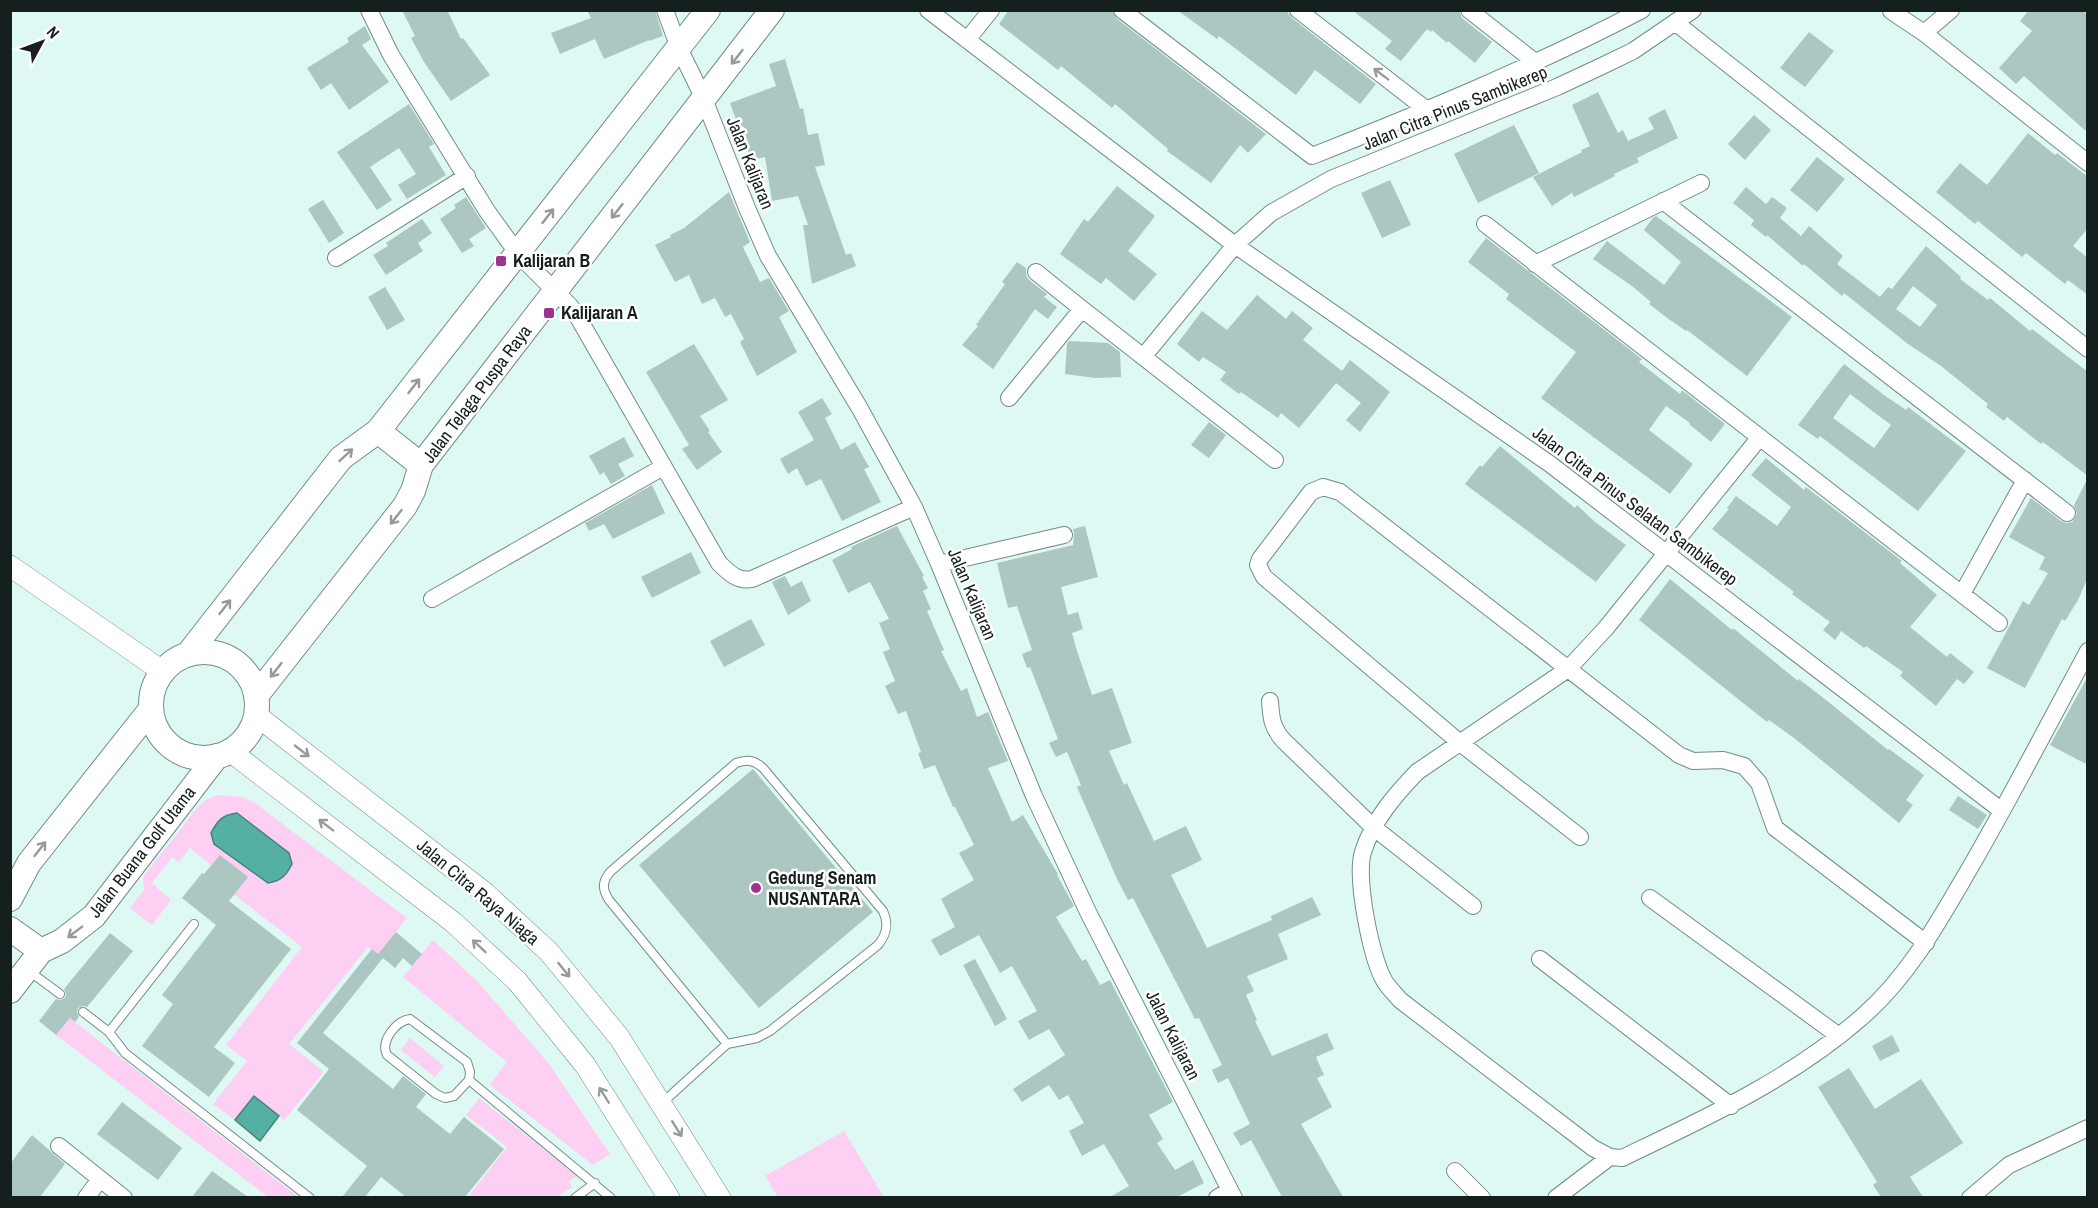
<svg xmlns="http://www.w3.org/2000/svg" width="2098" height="1208" viewBox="0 0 2098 1208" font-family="'Archivo Narrow',sans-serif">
  <rect width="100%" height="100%" fill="#def9f4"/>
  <path fill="#fdcff3" d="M218,795L242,797L255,803L407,918L378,954L368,947L289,1044L324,1072L284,1120L254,1096L235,1120L213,1104L247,1061L226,1045L302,947L232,893L234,884L190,848L179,862L172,857L152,883L171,900L152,925L130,908L144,890L143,877L197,808L206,800Z
    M433,940L478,982L549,1064L610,1154L593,1165L490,1085L507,1062L403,977Z
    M70,1018L298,1197H268L56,1035Z
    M410,1038L444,1066L435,1077L401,1050Z
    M479,1098L577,1176L569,1181L572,1187L557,1197H468L507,1147L466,1115Z
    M844,1131L884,1197H778L765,1176Z"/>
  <path fill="#55b0a3" stroke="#42847b" stroke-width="1.5" d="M237,813L289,853L292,864C286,876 281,881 268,883L214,844L211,833C218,820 222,815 237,813Z
    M254,1096L279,1116L260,1141L235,1120Z"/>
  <path fill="#acc6c1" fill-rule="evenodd" d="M402,10H447L461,39L463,38L490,75L451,101L424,62L411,38L415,36Z
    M587,10H655L663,36L649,41V40L604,59L595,39L560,54L551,33L591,18Z
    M1009,10H1112L1116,18L1266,134L1248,153L1240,145L1211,183L1167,151L1168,149L1115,104L1112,108L1061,66L1058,70L999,24Z
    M1177,10H1286L1292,18L1376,84L1360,104L1315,70L1296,95L1219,36L1217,39Z
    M1352,10H1459L1462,18L1492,42L1475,63L1448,41L1447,43L1432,30L1431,32L1427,29L1401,61L1385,49L1392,41Z
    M2029,10H2081L2088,15V133L2024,76L2016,84L1999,68L2032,31L2020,21Z
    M365,26L371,39L362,45L389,82L349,110L331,83L321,90L307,68L349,42L347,38Z
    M1809,32L1834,51L1805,87L1780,68Z
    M785,59L800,109L803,108L808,135L818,133L825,165L815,167L846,255L851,253L856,266L812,284L803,225H808L798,196L772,201L765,157L750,160L744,126L739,128L730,103L776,86L769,64Z
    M1598,92L1618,133L1623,130L1628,141L1654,129L1648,118L1665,109L1678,138L1637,158L1639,162L1614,174L1615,176L1574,197L1572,193L1552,206L1533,177L1582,152L1581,150L1590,146L1572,105Z
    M409,104L434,144L429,147L446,175L407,199L398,185L416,174L399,148L370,167L392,200L377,210L337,152Z
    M1754,115L1771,130L1745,160L1728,144Z
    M1514,125L1539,173L1478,203L1454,154Z
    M2028,133L2055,155L2057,153L2088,177V228L2073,246L2088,258V295L2068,280L2065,284L2026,253L2022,257L1978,221L1975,224L1936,192L1960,163L1987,185Z
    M1817,157L1845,179L1817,212L1790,190Z
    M1390,180L1411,225L1382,238L1361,193Z
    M1117,186L1155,216L1128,251L1157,274L1134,301L1106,278L1101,284L1060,254L1084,219L1088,222Z
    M1746,187L1766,204L1772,197L1787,208L1780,218L1801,236L1809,226L1843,256L1837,264L1880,297L1888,287L1892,289L1926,246L1961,277L1960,279L1988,300L1990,298L2030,331L2032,329L2088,372V476L2043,442L2041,444L2007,417L2004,421L1986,407L1988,404L1941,366L1908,344L1844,293L1842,296L1804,264L1803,266L1767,235L1766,237L1751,225L1754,220L1733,203ZM1913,286L1937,305L1920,327L1896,309Z
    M729,192L750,242L743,247L760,282L769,278L789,311L779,317L797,352L757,376L740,342L744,339L731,314L725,317L715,298L702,304L689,275L675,282L655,245L671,237L670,235L684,228Z
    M466,197L486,228L469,239L474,246L462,253L440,219L456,208L454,205Z
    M323,200L344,233L329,243L308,209Z
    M1656,216L1792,317L1747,376L1687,330L1686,331L1670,320L1649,304L1651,302L1632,286L1593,259L1607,241L1664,285L1681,262L1644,230L1652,219Z
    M422,219L432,233L418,243L423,251L386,275L373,255L388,246L386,243Z
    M1486,238L1642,359L1639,362L1680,394L1682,390L1725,424L1711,442L1689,424L1690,423L1666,406L1649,430L1693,464L1670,494L1541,398L1576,352L1506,299L1509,294L1468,262Z
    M1017,262L1026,268V275L1029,280L1047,294L1044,297L1057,307L1048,319L1035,309L993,369L962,345L978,326L976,325L1005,284L1002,282Z
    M385,287L405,320L387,330L368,297Z
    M1257,295L1286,319L1292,311L1313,328L1303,340L1342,371L1350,360L1390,392L1360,432L1346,420L1361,403L1336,383L1299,428L1281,413L1278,418L1241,392L1239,394L1220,380L1226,372L1203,357L1199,362L1177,344L1202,311L1227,330Z
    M1069,341L1108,343L1120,352L1121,377L1095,378L1065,374L1067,344Z
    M694,344L728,400L700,416L710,431L708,432L722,452L697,470L682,449L689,445L646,372Z
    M1844,364L1884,395L1906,410L1908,407L1966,451L1918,511L1820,436L1818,439L1798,425ZM1850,394L1891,425L1874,448L1833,418Z
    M822,398L832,414L825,418L841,450L855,442L869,467L864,469L881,502L842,521L821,479L806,486L797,468L788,474L780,459L814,440L798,412Z
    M1209,422L1226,435L1209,458L1191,445Z
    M624,437L634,456L618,464L625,476L611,484L604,472L600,475L589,456Z
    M1500,446L1575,508L1577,505L1595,522L1626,545L1596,582L1465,484L1480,465L1482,467Z
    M1766,458L1804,490L1806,487L1902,561L1900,563L1937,595L1910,627L1947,657L1950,653L1974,672L1964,684L1957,679L1936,706L1900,676L1903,672L1866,646L1864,648L1841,631L1835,640L1823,630L1830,622L1792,594L1794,592L1712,529L1729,509L1727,508L1736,496L1777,526L1791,507L1751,475Z
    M2088,478V577L2078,600L2065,621L2062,619L2025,688L1987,668L2023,601L2029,605L2048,573L2039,569L2045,557L2009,537L2031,498L2061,521L2066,523L2072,522L2077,514L2074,505Z
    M652,485L665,513L613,539L604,524L589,531L585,523Z
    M897,526L924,576L922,577L928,588L923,591L931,609L927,611L944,650L941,651L961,691L967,688L977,717L988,712L1008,761L988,768L1012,822L1023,815L1058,874L1057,875L1074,906L1056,917L1082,961L1086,959L1100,985L1110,980L1173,1102L1149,1115L1163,1139L1157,1143L1175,1170L1193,1160L1204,1183L1177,1197H1110L1129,1186L1104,1144L1082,1156L1069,1131L1084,1123L1068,1095L1059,1100L1049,1085L1022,1102L1013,1089L1065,1055L1049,1029L1029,1040L1018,1021L1037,1011L1012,966L1000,973L979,935L940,956L931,940L955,927L941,899L974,880L959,853L974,845L955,807H953L935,765L924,769L918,753L921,752L906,711L898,714L885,686L895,681L883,652L890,649L879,623L889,619L870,582L848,593L832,560L852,549L851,547L857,544Z
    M1085,526L1098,577L1061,587L1068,615L1078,612L1083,629L1072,633L1077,651L1092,695L1112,688L1132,743L1109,751L1124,785L1127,783L1154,841L1186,826L1202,860L1171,875L1207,948L1272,920L1271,916L1312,897L1321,915L1278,934L1288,959L1247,976L1254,991L1246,995L1257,1020L1255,1021L1272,1056L1327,1033L1334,1049L1316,1057L1324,1075L1317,1078L1332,1107L1301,1124L1343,1197H1282L1251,1140L1241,1146L1233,1133L1250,1124L1228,1078L1218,1083L1212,1070L1222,1065L1199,1018L1195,1019L1133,898L1128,900L1117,879L1077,787L1081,785L1067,752L1056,757L1049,743L1058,739L1030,667L1027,668L1022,654L1032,650L1017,606L1008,608L997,563L1073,545L1074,533L1073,529Z
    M691,552L701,573L652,598L641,577Z
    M785,576L791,587L802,581L811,601L788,615L772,582Z
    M1670,579L1732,630L1733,628L1798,681L1799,679L1826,700L1888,750L1889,749L1924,775L1906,800L1913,805L1899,823L1794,738L1769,720L1767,722L1639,620Z
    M751,619L765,645L724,667L710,641Z
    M2088,676V765L2050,745Z
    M753,769L873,912L759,1008L639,865Z
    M1958,796L1987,815L1978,829L1949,810Z
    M220,855L248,877L229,901L291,949L214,1047L235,1063L209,1097L142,1046L173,1004L162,995L216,925L182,898L202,873L204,874Z
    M396,932L422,954L412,966L403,958L395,968L378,954Z
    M110,933L133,951L87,1007L83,1006L78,1008L77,1012L79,1017L75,1022L70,1018L56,1035L39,1021L56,999L60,1000L65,998L66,994L64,989Z
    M372,949L383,958L323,1033L393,1089L403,1076L426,1094L416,1107L450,1134L464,1117L504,1149L465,1197H406L381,1177L365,1197H342L367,1166L297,1110L329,1069L297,1043Z
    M975,959L1007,1019L995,1026L963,965Z
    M1892,1035L1900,1051L1880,1061L1872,1046Z
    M1849,1068L1875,1109L1921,1079L1963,1143L1910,1177L1923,1197H1881L1873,1185L1877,1182L1818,1087Z
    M122,1102L182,1148L158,1180L97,1134Z
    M32,1135L65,1164L40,1197H10V1164Z
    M212,1171L248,1197H192Z"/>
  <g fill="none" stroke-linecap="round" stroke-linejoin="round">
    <defs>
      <path id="service" d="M194,924L109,1032L125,1053L310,1198
        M29,971L60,994
        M83,1012L109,1032
        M410,1019L467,1062L470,1072L469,1080L454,1096L445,1098L436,1094L387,1055C380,1041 396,1021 410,1019Z
        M469,1080L611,1198
        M661,1104L727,1044L609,900C602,889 602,882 610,872L736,763C747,759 754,760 763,768L883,911C889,924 887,934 878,945L770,1031L757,1038L727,1044
        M575,1198L595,1183"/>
      <path id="minor" d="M369,10L391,55L487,211L518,254L571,307L579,319L719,563C729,573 738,582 752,579L914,507
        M665,10L679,48L704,99L747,208L768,256L859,407L914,507L939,564L1034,796L1088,912L1234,1198
        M928,10L1235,245L1550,464L2002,811
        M1122,10L1312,156C1423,112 1535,66 1642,10
        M1298,10L1427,110
        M1469,10L1535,62
        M1891,11L1924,33L2088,163
        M1676,23L2088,349
        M1924,33L1951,10
        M967,40L991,10
        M1663,201L2067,513
        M1485,224L1999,623
        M336,258L467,176
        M1535,264L1701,183
        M1036,272L1082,309L1275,460
        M1143,357L1235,245L1271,213L1331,179L1557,87L1604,65L1633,51L1693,10
        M1009,398L1082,309
        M1760,437L1606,628L1568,669L1417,772C1395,795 1373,820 1363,852C1355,877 1371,959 1385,982C1389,988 1395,994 1400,1000L1593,1148L1610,1157L1622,1158C1706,1118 1793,1078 1863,1016C1910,975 1940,919 1971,866C2012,795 2049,723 2088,651
        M939,564L1064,535
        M1962,594L2025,480
        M432,599L663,467
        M1270,701C1271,718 1272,728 1284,741L1373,827L1473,906
        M1580,837L1459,742L1264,577L1258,565L1260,559L1311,492L1323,487L1340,492L1679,755L1693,761L1723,760L1744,766L1759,783L1775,828L1926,943
        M1650,898L1839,1036
        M1540,959L1731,1106
        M59,1146L124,1198
        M1455,1171L1482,1198
        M86,1198L100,1179
        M1217,1198L1230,1190
        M1556,1198L1610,1157
        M1970,1198L2009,1165L2088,1128"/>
      <path id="tertiary" d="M10,566L162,671
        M256,715L485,893L549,952L619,1037L720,1198
        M230,751L453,922L517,981L585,1065L669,1198"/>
      <path id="secondary" d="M378,431L421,465
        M151 705a53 53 0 1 1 106 0a53 53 0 1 1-106 0Z
        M189,653L341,458L378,431L708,10
        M256,696L405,506L413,491L421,465L772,10
        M10,899L29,863L151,709
        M10,929L41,951
        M10,991L41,951L62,941L94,916L217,756"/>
    </defs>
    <use href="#service" stroke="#728b86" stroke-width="10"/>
    <use href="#minor" stroke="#728b86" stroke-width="18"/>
    <use href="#tertiary" stroke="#728b86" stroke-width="22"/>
    <use href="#secondary" stroke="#728b86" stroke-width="26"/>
    <use href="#service" stroke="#fff" stroke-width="8"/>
    <use href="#minor" stroke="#fff" stroke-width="16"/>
    <use href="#tertiary" stroke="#fff" stroke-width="21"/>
    <use href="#secondary" stroke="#fff" stroke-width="24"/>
  </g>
  <defs><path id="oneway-shaft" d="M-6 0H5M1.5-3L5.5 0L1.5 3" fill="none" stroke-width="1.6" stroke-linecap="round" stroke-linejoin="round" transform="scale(1.5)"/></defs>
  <g stroke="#969a9a">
    <use href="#oneway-shaft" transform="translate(737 57) rotate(128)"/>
    <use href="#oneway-shaft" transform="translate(1381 74) rotate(-143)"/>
    <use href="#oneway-shaft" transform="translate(617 211) rotate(128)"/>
    <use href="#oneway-shaft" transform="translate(548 216) rotate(-52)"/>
    <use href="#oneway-shaft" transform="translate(414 386) rotate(-52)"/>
    <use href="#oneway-shaft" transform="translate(346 455) rotate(-43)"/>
    <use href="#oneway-shaft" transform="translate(396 517) rotate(128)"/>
    <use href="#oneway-shaft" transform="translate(225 607) rotate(-52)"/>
    <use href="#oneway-shaft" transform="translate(276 670) rotate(128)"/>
    <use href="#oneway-shaft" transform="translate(302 751) rotate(38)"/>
    <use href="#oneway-shaft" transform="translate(326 825) rotate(-143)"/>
    <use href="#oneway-shaft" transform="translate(40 849) rotate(-52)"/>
    <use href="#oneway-shaft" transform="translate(75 932) rotate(143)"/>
    <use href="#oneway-shaft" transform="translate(479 946) rotate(-137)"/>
    <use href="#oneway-shaft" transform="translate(564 970) rotate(51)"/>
    <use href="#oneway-shaft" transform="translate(604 1095) rotate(-122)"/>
    <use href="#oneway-shaft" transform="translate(677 1129) rotate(58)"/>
  </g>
  <g fill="#a03392" stroke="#fff" stroke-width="2">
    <rect x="495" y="255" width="12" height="12" rx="3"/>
    <rect x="543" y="307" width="12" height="12" rx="3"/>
    <circle cx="756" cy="888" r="6"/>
  </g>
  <g text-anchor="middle" stroke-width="5" stroke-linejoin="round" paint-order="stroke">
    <g font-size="18" fill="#151f1e" stroke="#fff">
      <text transform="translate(1455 108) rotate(-22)" y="6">Jalan Citra Pinus Sambikerep</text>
      <text transform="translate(750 163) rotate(68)" y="6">Jalan Kalijaran</text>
      <text transform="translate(477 394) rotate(-53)" y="6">Jalan Telaga Puspa Raya</text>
      <text transform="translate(1635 506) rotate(37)" y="6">Jalan Citra Pinus Selatan Sambikerep</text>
      <text transform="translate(972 594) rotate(67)" y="6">Jalan Kalijaran</text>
      <text transform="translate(142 852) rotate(-52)" y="6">Jalan Buana Golf Utama</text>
      <text transform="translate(478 892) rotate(40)" y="6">Jalan Citra Raya Niaga</text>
      <text transform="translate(1173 1035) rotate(63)" y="6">Jalan Kalijaran</text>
    </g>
    <g font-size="18" font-weight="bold" fill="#151f1e" stroke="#fff" text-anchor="start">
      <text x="513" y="267">Kalijaran B</text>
      <text x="561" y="319">Kalijaran A</text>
      <text x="768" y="884">Gedung Senam<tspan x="768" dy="21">NUSANTARA</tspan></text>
    </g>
  </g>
  <rect width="2098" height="1208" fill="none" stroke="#151f1e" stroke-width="24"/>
  <g transform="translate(42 42) rotate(49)" stroke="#ffffff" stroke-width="4.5" paint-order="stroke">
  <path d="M0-4.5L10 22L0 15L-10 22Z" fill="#151f1e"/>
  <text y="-9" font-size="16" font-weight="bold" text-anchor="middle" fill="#151f1e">N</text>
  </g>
</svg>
